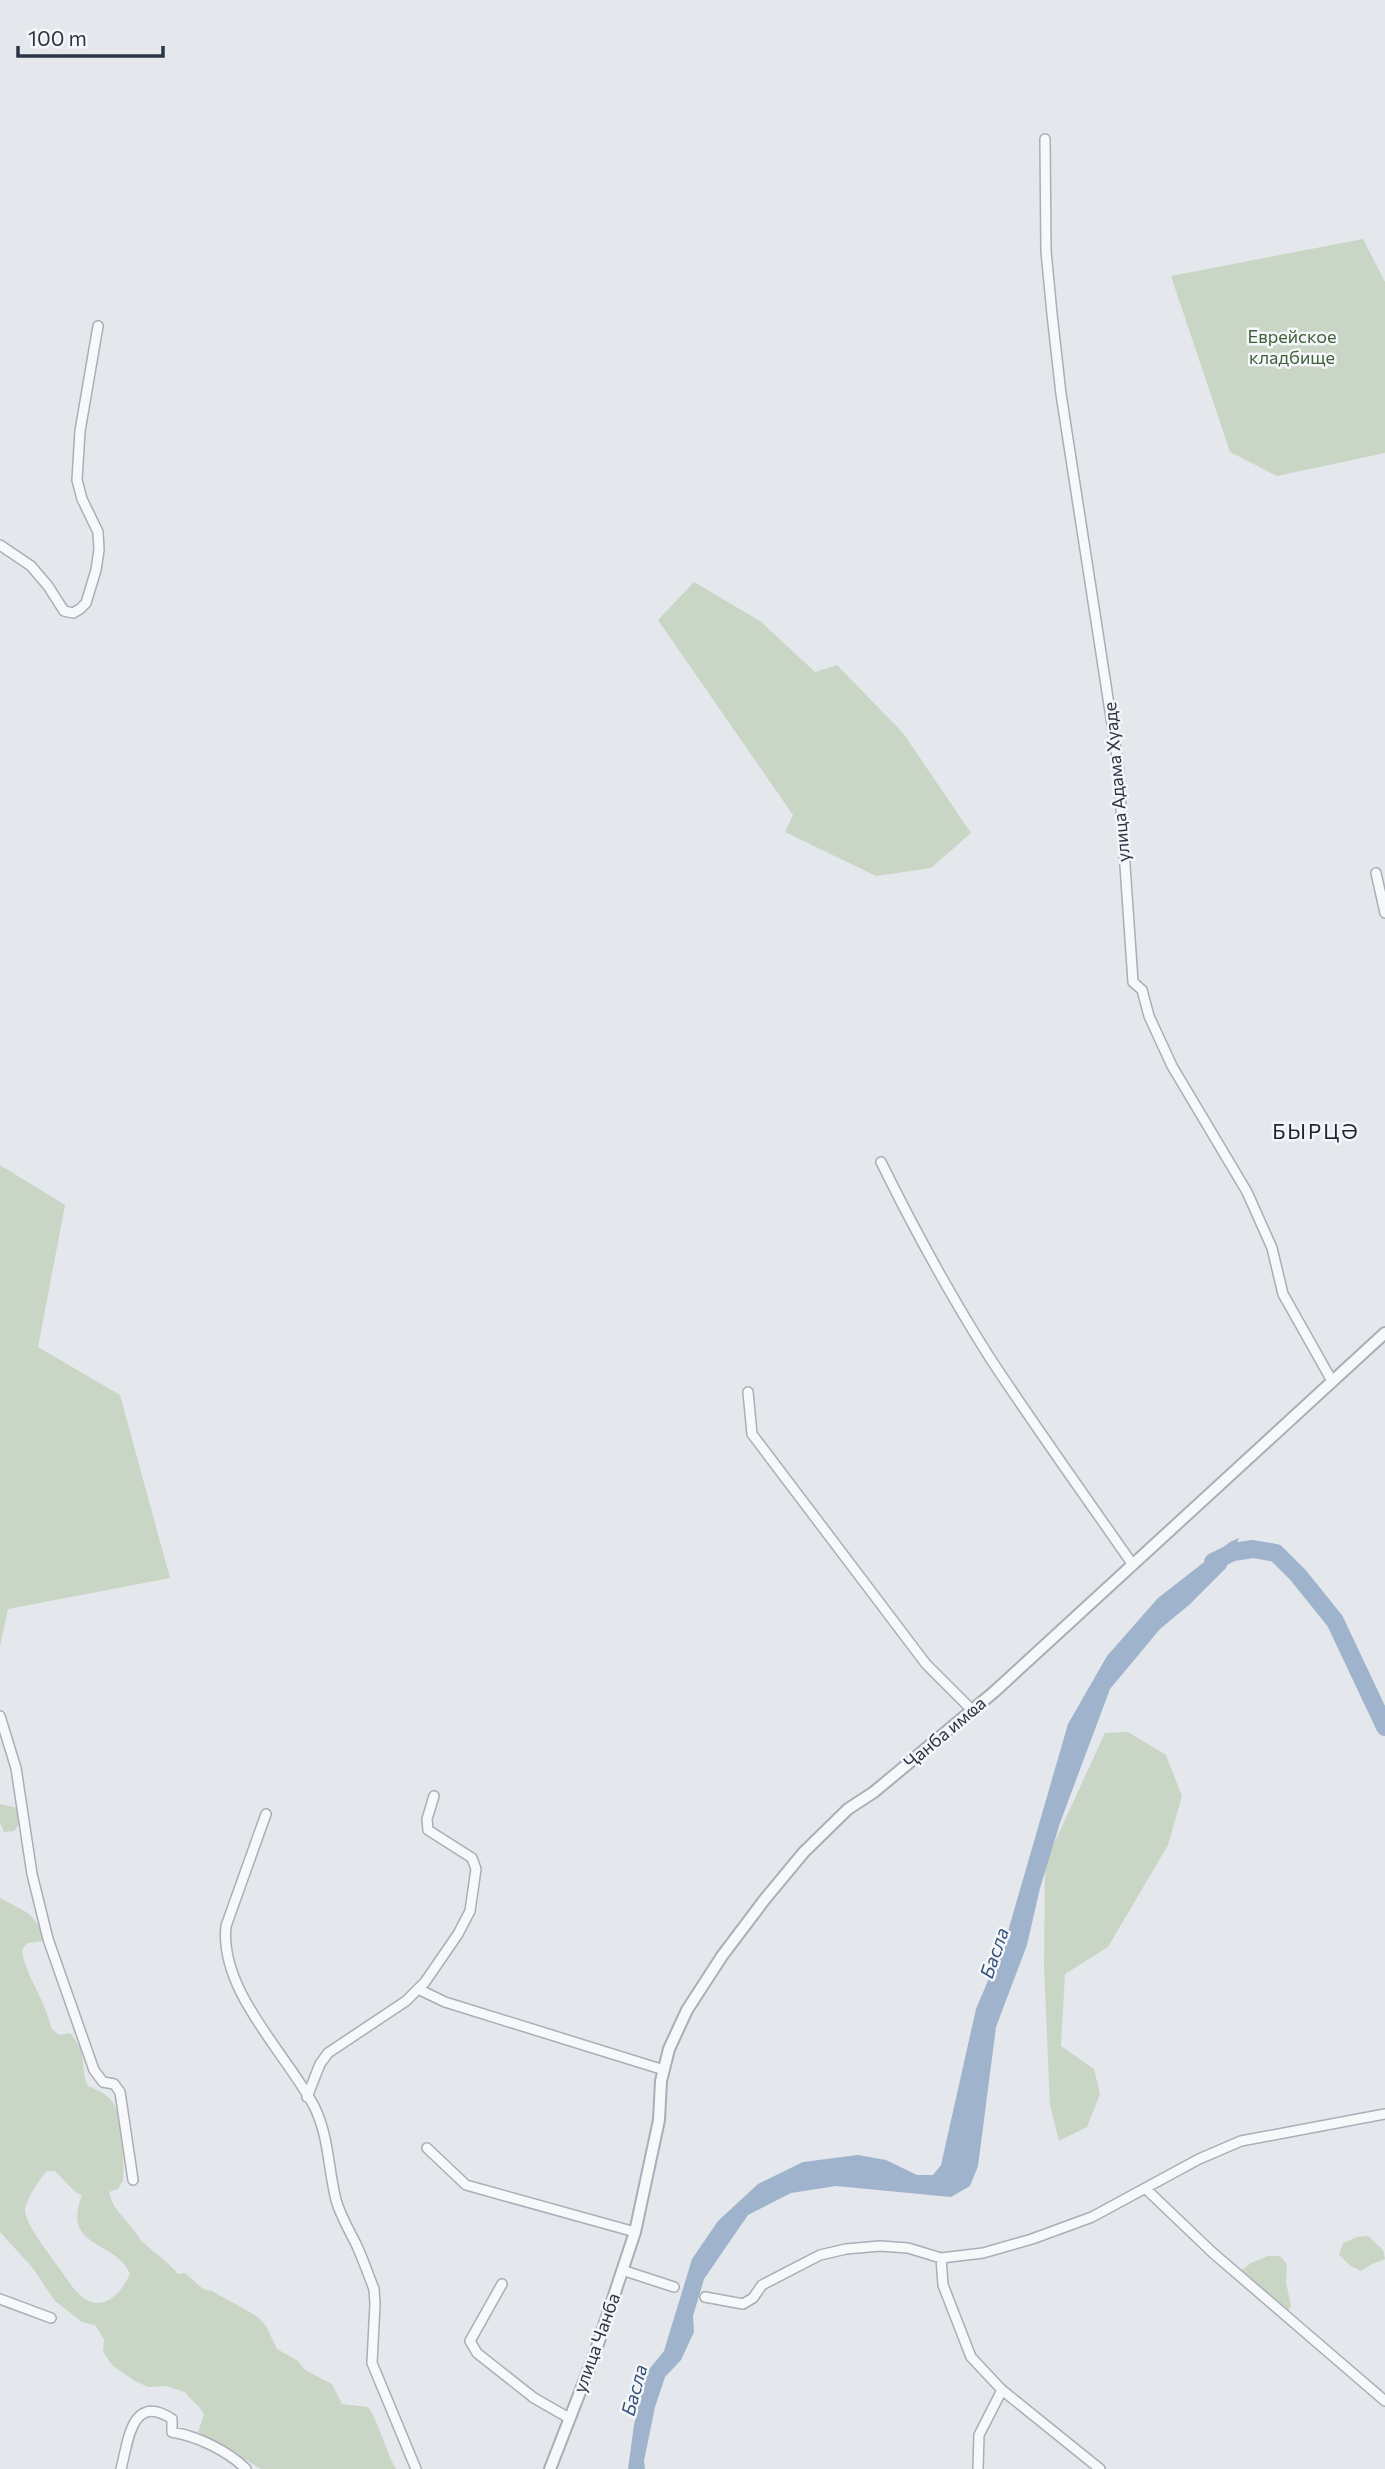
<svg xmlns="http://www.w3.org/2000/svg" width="1385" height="2469" viewBox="0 0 1385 2469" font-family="Commissioner,sans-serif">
  <rect width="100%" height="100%" fill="#e4e7ec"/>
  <path fill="#c9d6c5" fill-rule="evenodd" d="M1363,239L1385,282V453L1277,476L1230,452L1171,276Z
    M694,582L760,621L815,672L837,665L903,733L971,833L931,868L876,876L785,832L793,815L658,620Z
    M0,1165L65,1205L38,1347L120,1395L170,1578L8,1609L0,1646Z
    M1128,1732L1166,1755L1182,1796L1168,1845L1108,1947L1065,1974L1061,2046L1094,2069L1100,2094L1087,2127L1059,2141L1050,2105L1044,1967L1045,1863L1105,1733Z
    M0,1804L18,1808L21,1822L14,1831L4,1832L0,1823Z
    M0,1898C24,1912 36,1911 44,1941L27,1943L22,1950C26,1978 46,2000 51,2028L59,2035L70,2033C90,2056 78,2062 88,2086C96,2089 105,2093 111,2100C124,2115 124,2162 123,2181L118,2189L109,2192C114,2211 121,2213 132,2228C136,2233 140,2240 146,2245C157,2255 168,2262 178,2274L185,2273L203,2289L212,2291L258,2317L266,2326L277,2349L298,2361L305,2370L332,2384L342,2404L368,2407C377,2418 386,2452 396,2469H261L198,2432L204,2415C200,2405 191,2401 185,2392L166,2386L148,2387L135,2381L113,2366L103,2352L104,2339L95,2325L82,2322L55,2301L32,2267L0,2232ZM47,2171H55L75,2192L82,2195C61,2250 116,2239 130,2274C123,2289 109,2309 89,2301C75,2295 65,2275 56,2264C48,2252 27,2226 25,2212C24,2202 40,2178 47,2171Z
    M1368,2236L1383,2250L1385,2259L1372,2264L1361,2271L1351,2266L1339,2255L1343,2243L1357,2237Z
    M1268,2256H1280L1287,2264L1286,2282L1291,2306L1288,2311H1281L1239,2272L1251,2263Z"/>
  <path fill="#9fb4cc" d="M1239,1538L1226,1568L1189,1605L1160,1629L1110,1689L1060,1823L1040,1888L1027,1945L996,2027L978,2166L970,2186L951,2197L836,2186L791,2193L748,2215L704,2279L693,2316L694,2332L681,2360L665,2377L655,2407L644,2461L645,2469H628L634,2425L646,2373L664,2351L692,2259L718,2221L758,2184L803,2162L858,2155L886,2160L917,2175H933L941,2165L976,2009L1006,1938L1068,1724L1107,1656L1158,1598L1230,1542Z"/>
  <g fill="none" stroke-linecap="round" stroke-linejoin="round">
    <path stroke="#9fb4cc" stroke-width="18" d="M1213,1562L1233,1552L1253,1549L1276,1553L1298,1575L1335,1621L1385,1727"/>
    <defs>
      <path id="minor" d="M1045,139L1046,251L1052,314L1061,394L1118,763L1133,982L1142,990L1149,1016L1172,1066L1247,1192L1272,1248L1283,1294L1332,1381
        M0,545L31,566L48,586L64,611L73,613L80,609L86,603L96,570L99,550L98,532L82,499L77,480L80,431L98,326
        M1376,873L1385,913
        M881,1162C914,1229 950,1295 990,1358C1036,1428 1085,1496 1133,1565
        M748,1392L752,1434L926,1664L972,1710
        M0,1716L16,1768L32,1874L48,1939L94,2070L103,2082L114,2084L120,2092L133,2180
        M266,1814L226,1926C219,1990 285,2052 314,2106C329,2136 328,2168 336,2200C340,2215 349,2230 356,2244C363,2259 368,2274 374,2289L375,2304L372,2363L416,2469
        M418,1989L445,2002L664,2070
        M307,2097L320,2064L328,2053L406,2001L425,1982L458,1934L470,1911L476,1869L472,1858L428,1830L427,1819L434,1796
        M427,2148L466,2185L635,2232
        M1146,2189L1213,2253L1385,2401
        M941,2258L943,2285L971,2357L1002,2390L1100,2469
        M622,2270L674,2287
        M502,2284L470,2341L477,2353L534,2398L569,2418
        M705,2297L743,2304L753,2298L762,2285L820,2255L846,2249L880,2246L908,2248L941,2258L983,2253L1032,2239L1092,2217L1199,2159L1241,2141L1385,2114
        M0,2299L51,2318
        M121,2469C128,2443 131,2392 172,2419V2432C197,2436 228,2451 246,2469
        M978,2469L979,2435L1002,2390"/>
      <path id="tertiary" d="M550,2469L594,2356L635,2232L659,2120L661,2081L669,2049L687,2010L722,1956L765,1899L804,1852L848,1809L874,1792L994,1692L1385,1333"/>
    </defs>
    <use href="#minor" stroke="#a9aeb7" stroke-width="12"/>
    <use href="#tertiary" stroke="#a9aeb7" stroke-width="14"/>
    <use href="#minor" stroke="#f7f8fa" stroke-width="9"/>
    <use href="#tertiary" stroke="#f7f8fa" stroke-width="10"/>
  </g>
  <g text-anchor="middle" stroke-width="5" stroke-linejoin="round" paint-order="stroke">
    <g font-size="18" fill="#3f6138" stroke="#f4f6f9">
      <text x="1292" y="343">Еврейское<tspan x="1292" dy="21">кладбище</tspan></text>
    </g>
    <g font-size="18" fill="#2b3445" stroke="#f4f6f9">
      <text transform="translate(1117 782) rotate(-95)" y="6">улица Адама Хуаде</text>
      <text transform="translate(945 1733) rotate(-40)" y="6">Ҷанба имҩа</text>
      <text transform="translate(597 2343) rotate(-70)" y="6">улица Чанба</text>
    </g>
    <g font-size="19" font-style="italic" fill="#34527a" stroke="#f4f6f9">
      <text transform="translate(994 1953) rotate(-71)" y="7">Басла</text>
      <text transform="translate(634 2390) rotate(-75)" y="7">Басла</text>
    </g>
    <g font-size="21" letter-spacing="2" fill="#1d2536" stroke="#f4f6f9">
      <text x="1316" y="1139">БЫРЦӘ</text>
    </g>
  </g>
  <path d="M18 46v10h145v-10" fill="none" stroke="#2b3445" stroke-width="3.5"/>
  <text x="28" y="46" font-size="21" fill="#2b3445" stroke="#f4f6f9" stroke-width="5" paint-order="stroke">100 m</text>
</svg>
